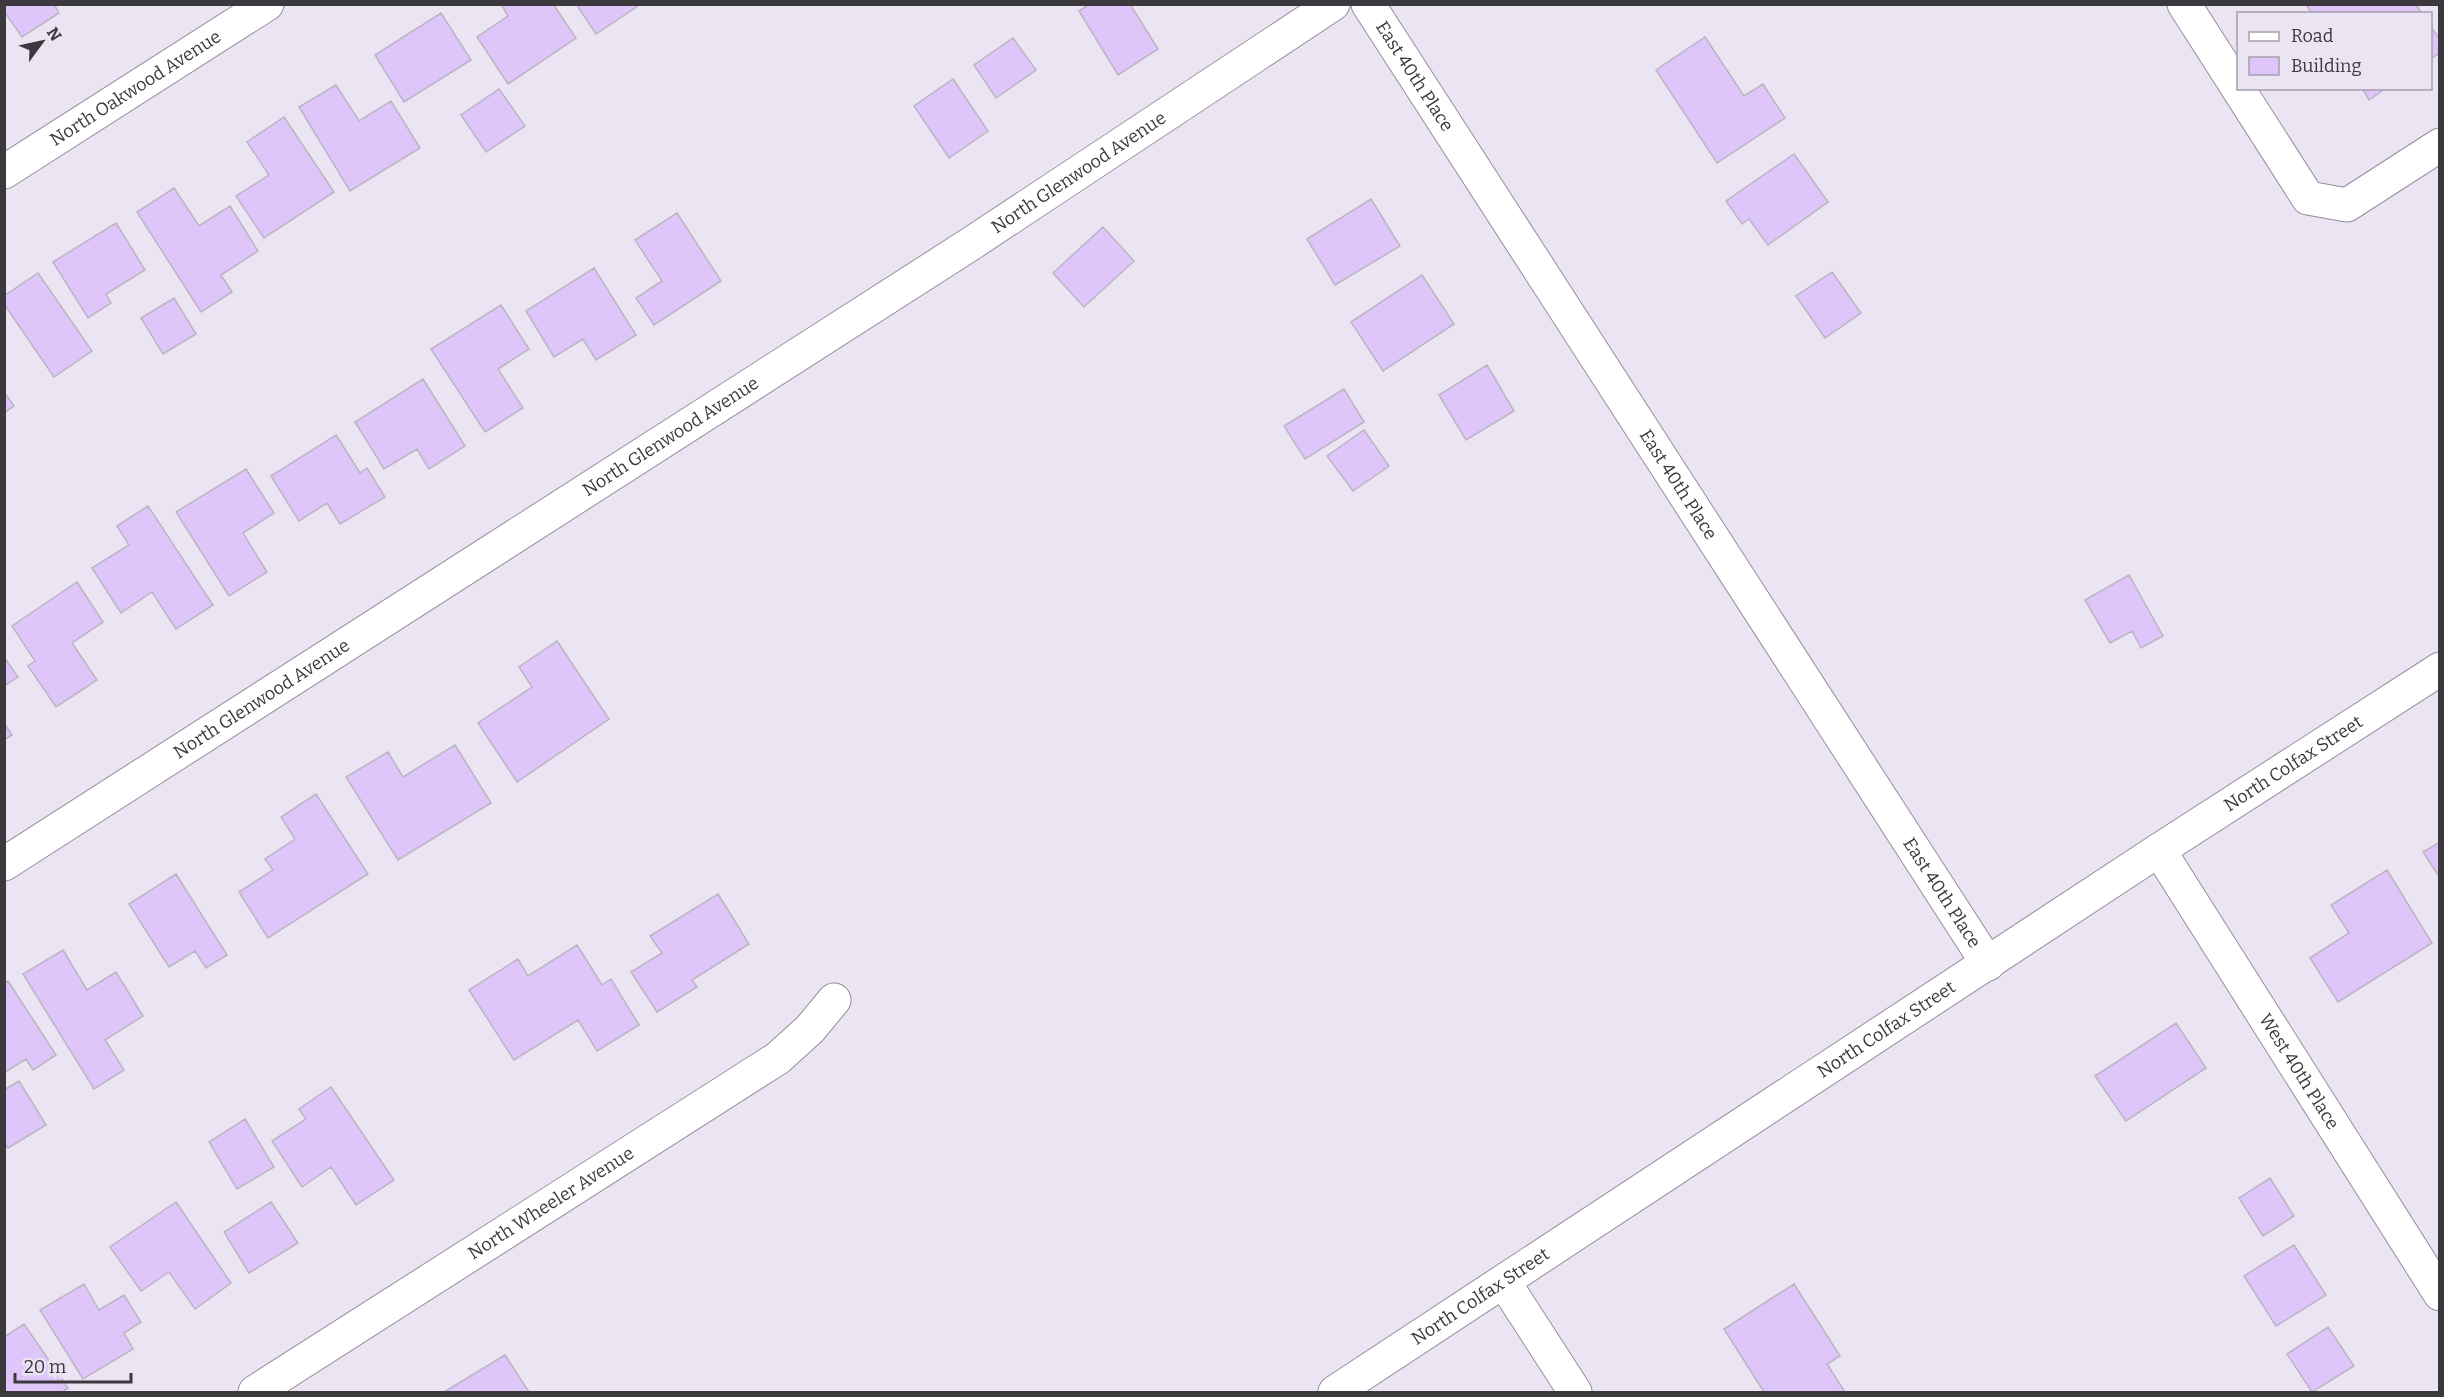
<svg xmlns="http://www.w3.org/2000/svg" width="2444" height="1397" viewBox="0 0 2444 1397" font-family="Bitter,serif">
  <rect width="100%" height="100%" fill="#ebe4f3"/>
  <path fill="#dfc6fa" stroke="#bbb4c3" stroke-width="1.5" d="M4,4H54L59,13L22,37L4,11Z
    M501,4H553L576,38L508,84L477,37L508,16Z
    M576,4H641L596,34Z
    M1090,4H1130L1158,49L1118,75L1079,11Z
    M2306,4H2416L2422,14H2312Z
    M441,13L471,60L404,102L375,55Z
    M2430,26L2440,39V53L2430,59Z
    M1705,37L1744,96L1763,84L1785,118L1717,163L1656,70Z
    M1013,38L1036,70L996,98L974,65Z
    M953,79L988,131L949,158L914,106Z
    M336,85L359,121L391,101L420,148L350,191L299,107Z
    M2362,88H2386L2369,100Z
    M499,89L525,126L486,152L461,115Z
    M284,117L334,192L264,238L236,196L269,175L247,142Z
    M1794,154L1828,202L1768,245L1749,219L1742,224L1726,201Z
    M174,188L199,226L230,206L258,251L221,275L232,292L201,312L137,212Z
    M1371,199L1400,246L1335,285L1307,239Z
    M677,213L721,281L654,325L636,298L662,281L635,240Z
    M116,223L145,270L106,294L111,303L88,318L53,262Z
    M1103,227L1134,261L1084,307L1053,273Z
    M594,268L636,335L596,360L583,339L554,357L526,311Z
    M1832,272L1861,313L1825,338L1796,296Z
    M38,273L92,351L54,377L4,304V296Z
    M1422,275L1454,324L1383,371L1351,322Z
    M174,298L196,334L163,354L141,318Z
    M501,305L529,349L498,369L523,408L485,432L431,349Z
    M1487,365L1514,411L1466,440L1439,395Z
    M423,379L465,446L429,469L417,449L384,469L355,422Z
    M1344,389L1364,422L1305,459L1284,426Z
    M4,392L14,406L4,413Z
    M1364,430L1389,466L1353,491L1327,456Z
    M336,435L360,473L367,468L385,497L340,524L327,503L299,521L271,476Z
    M246,469L274,513L243,533L267,572L229,596L176,512Z
    M148,506L213,605L176,629L152,592L121,613L92,568L129,545L117,526Z
    M2129,575L2163,636L2141,648L2132,631L2110,643L2085,600Z
    M77,582L103,622L72,643L97,680L56,707L28,666L35,661L12,626Z
    M557,641L609,719L517,782L478,723L532,687L519,667Z
    M4,657L18,677L4,686Z
    M4,723L12,735L4,740Z
    M455,745L491,803L398,860L346,777L388,752L403,777Z
    M316,794L368,874L268,938L239,892L273,870L265,859L295,839L281,817Z
    M2440,842V878L2423,852Z
    M2387,870L2432,943L2338,1002L2310,958L2349,933L2331,905Z
    M176,874L227,955L206,968L195,951L169,967L129,904Z
    M718,894L749,944L692,980L697,987L657,1012L631,972L662,953L650,936Z
    M577,945L602,985L611,979L639,1025L597,1051L578,1020L514,1060L469,990L518,959L528,976Z
    M63,950L87,990L116,972L143,1016L105,1040L124,1070L94,1089L23,974Z
    M8,981L56,1055L33,1070L26,1059L4,1073V984Z
    M2176,1023L2206,1068L2126,1121L2095,1076Z
    M19,1081L46,1125L8,1148L4,1142V1090Z
    M331,1087L394,1180L356,1205L331,1167L302,1187L272,1141L306,1119L299,1109Z
    M245,1119L274,1167L237,1189L209,1142Z
    M2270,1178L2294,1216L2263,1236L2239,1198Z
    M176,1202L231,1283L195,1309L169,1272L141,1291L110,1247Z
    M271,1202L298,1243L249,1273L224,1232Z
    M2294,1245L2326,1295L2276,1326L2244,1276Z
    M84,1284L99,1310L124,1295L141,1322L124,1333L133,1349L83,1379L40,1310Z
    M1794,1284L1840,1356L1827,1364L1845,1392H1764L1724,1329Z
    M24,1324L68,1388L62,1392H4V1337Z
    M2328,1327L2354,1366L2312,1392L2287,1354Z
    M505,1355L529,1392H444Z"/>
  <g fill="none" stroke-linecap="round" stroke-linejoin="round">
    <defs>
      <g id="minor">
        <path id="s1" d="M1368,4L1988,964"/>
        <path d="M2184,4L2308,198L2347,205L2440,145"/>
        <path id="s2" d="M4,172L267,4"/>
        <path id="s3" d="M2159,850L2440,1294"/>
        <path id="s4" d="M4,864L972,243L1333,4"/>
        <path d="M1504,1282L1575,1392"/>
        <path id="s5" d="M255,1392L778,1058L810,1029L834,1000"/>
        <path id="s6" d="M1335,1392L2159,850L2440,669"/>
      </g>
    </defs>
    <use href="#minor" stroke="#958e9c" stroke-width="35"/>
    <use href="#minor" stroke="#fff" stroke-width="33"/>
  </g>
  <g text-anchor="middle" stroke-width="4.5" stroke-linejoin="round" paint-order="stroke">
    <g font-size="18" fill="#3b383e" stroke="#ebe4f3">
      <text dy="6" stroke="none"><textPath href="#s1" startOffset="86">East 40th Place</textPath></text>
      <text dy="6" stroke="none"><textPath href="#s2" startOffset="156">North Oakwood Avenue</textPath></text>
      <text dy="6" stroke="none"><textPath href="#s4" startOffset="1278">North Glenwood Avenue</textPath></text>
      <text dy="6" stroke="none"><textPath href="#s4" startOffset="792">North Glenwood Avenue</textPath></text>
      <text dy="6" stroke="none"><textPath href="#s1" startOffset="572">East 40th Place</textPath></text>
      <text dy="6" stroke="none"><textPath href="#s4" startOffset="306">North Glenwood Avenue</textPath></text>
      <text dy="6" stroke="none"><textPath href="#s6" startOffset="1146">North Colfax Street</textPath></text>
      <text dy="6" stroke="none"><textPath href="#s1" startOffset="1058">East 40th Place</textPath></text>
      <text dy="6" stroke="none"><textPath href="#s6" startOffset="660">North Colfax Street</textPath></text>
      <text dy="6" stroke="none"><textPath href="#s3" startOffset="262">West 40th Place</textPath></text>
      <text dy="6" stroke="none"><textPath href="#s5" startOffset="351">North Wheeler Avenue</textPath></text>
      <text dy="6" stroke="none"><textPath href="#s6" startOffset="174">North Colfax Street</textPath></text>
    </g>
  </g>
  <rect width="2444" height="1397" fill="none" stroke="#3b383e" stroke-width="12"/>
  <rect x="2237" y="12" width="195" height="78" fill="#ebe4f3" stroke="#a59fab" stroke-width="1.5"/>
  <rect x="2249" y="32" width="30" height="9" fill="#ffffff" stroke="#a59fab" stroke-width="1.5"/>
  <text x="2291" y="42" font-size="18" fill="#3b383e">Road</text>
  <rect x="2249" y="57" width="30" height="18" fill="#dfc6fa" stroke="#a59fab" stroke-width="1.5"/>
  <text x="2291" y="72" font-size="18" fill="#3b383e">Building</text>
  <g transform="translate(42 42) rotate(57)" stroke="#ebe4f3" stroke-width="4.5" paint-order="stroke">
  <path d="M0-4.5L10 22L0 15L-10 22Z" fill="#3b383e"/>
  <text y="-9" font-size="16" font-weight="bold" text-anchor="middle" fill="#3b383e">N</text>
  </g>
  <path d="M15 1373v9h116v-9" fill="none" stroke="#3b383e" stroke-width="3"/>
  <text x="24" y="1373" font-size="18" fill="#3b383e" stroke="#ebe4f3" stroke-width="4.5" paint-order="stroke">20 m</text>
</svg>
